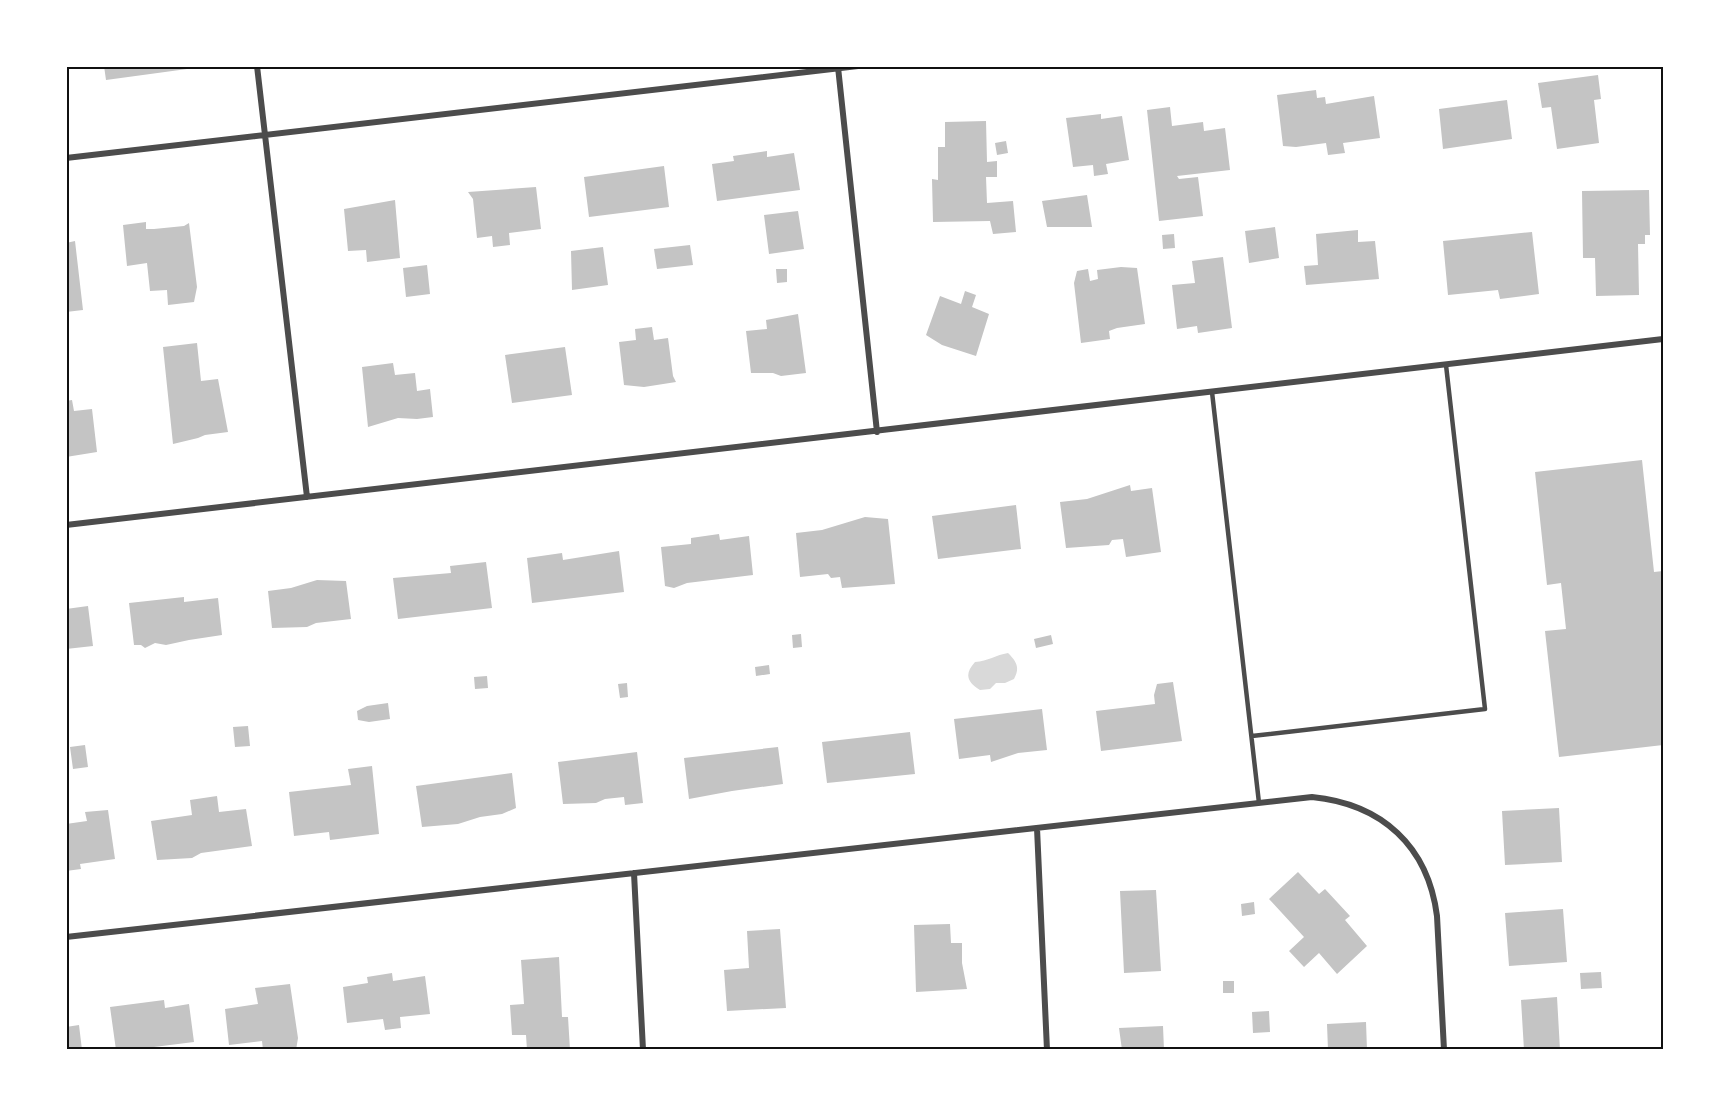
<svg xmlns="http://www.w3.org/2000/svg" width="1729" height="1116" viewBox="0 0 1729 1116" font-family="Signika,sans-serif">
  <rect width="100%" height="100%" fill="#fff"/>
  <path fill="#d9d9d9" d="M1008,653C1017,662 1020,668 1014,679L1005,683H996L990,689L980,690C967,682 964,674 975,662C988,661 996,655 1008,653Z"/>
  <path fill="#c4c4c4" d="M104,66H187V69L106,80Z
    M1598,75L1601,99L1594,100L1599,143L1557,149L1551,107L1542,108L1538,83Z
    M1316,90L1317,98L1325,97L1326,104L1374,96L1380,138L1343,143L1345,153L1328,155L1326,143L1296,147L1283,146L1277,95Z
    M1507,100L1512,139L1443,149L1439,109Z
    M1170,107L1172,126L1203,122L1204,131L1225,128L1230,170L1177,176L1179,179L1198,177L1203,216L1159,221L1147,110Z
    M1101,114V119L1122,116L1129,160L1106,164L1108,174L1094,176L1093,165L1073,167L1066,118Z
    M986,121L987,162L997,161V177H986L987,203L1013,201L1016,232L993,234L990,221L933,222L932,179L938,180V147H945V122Z
    M1006,141L1008,153L997,155L995,143Z
    M767,151V157L794,153L800,190L717,201L712,164L734,161L733,156Z
    M664,166L669,207L589,217L584,177Z
    M536,187L541,229L509,233L510,245L493,247L492,236L477,238L473,199L468,192Z
    M1649,190L1650,235H1645V244H1638L1639,295L1596,296L1595,258H1583L1582,191Z
    M1087,195L1092,227H1047L1042,201Z
    M395,200L400,258L367,262L366,250L348,251L344,209Z
    M798,211L804,249L769,254L764,215Z
    M146,222V229H154L184,226L189,223L197,287L194,302L168,305L167,290L150,291L147,263L127,266L123,225Z
    M1275,227L1279,258L1249,263L1245,231Z
    M1358,230V242L1375,241L1379,279L1306,285L1304,266L1318,265L1316,234Z
    M1532,232L1539,294L1500,299L1498,290L1448,295L1443,241Z
    M1174,234L1175,248L1163,249L1162,235Z
    M75,241L83,310L66,312V243Z
    M690,245L693,265L657,269L654,249Z
    M603,247L608,285L572,290L571,251Z
    M1223,257L1232,328L1198,333L1197,326L1177,329L1172,285L1195,283L1192,261Z
    M427,265L430,294L406,297L403,268Z
    M1121,267L1137,268L1145,324L1117,328L1109,331L1110,339L1081,343L1074,283L1077,271L1088,269L1090,281L1098,279L1097,270Z
    M776,269H787V282L777,283Z
    M965,291L976,295L972,307L989,314L976,356L942,345L926,335L940,296L961,304Z
    M798,314L806,373L781,376L773,373H751L746,331L767,329L766,320Z
    M652,327L654,340L668,338L673,376L676,382L644,387L624,385L619,342L636,340L635,329Z
    M197,343L201,381L218,379L228,432L205,435L198,438L173,444L163,347Z
    M565,347L572,395L512,403L505,355Z
    M393,363L395,375L415,373L417,391L430,389L433,417L417,419L398,418L368,427L362,367Z
    M72,400L74,411L92,409L97,452L66,457V401Z
    M1642,460L1654,572L1663,571V745L1559,757L1545,631L1566,629L1561,583L1547,585L1535,472Z
    M1130,485L1131,491L1152,488L1161,552L1126,557L1123,539L1112,540L1109,545L1066,548L1060,502L1087,499Z
    M1016,505L1021,549L938,559L932,516Z
    M865,517L888,519L895,584L842,588L840,577L831,578L828,574L800,577L796,533L822,530Z
    M719,534L720,540L749,536L753,575L687,583L674,588L665,586L661,547L691,544V538Z
    M619,551L624,592L532,603L527,558L562,553L563,560Z
    M486,562L492,608L398,619L393,578L451,573L450,566Z
    M317,580L346,581L351,619L316,623L307,627L272,628L268,591L291,588Z
    M184,597V602L218,598L222,635L189,640L166,645L155,643L145,648L141,645H134L129,603Z
    M88,606L93,646L66,649V609Z
    M801,634L802,647L793,648L792,635Z
    M1051,635L1053,644L1036,648L1034,639Z
    M769,665L770,674L756,676L755,667Z
    M487,676L488,688L475,689L474,677Z
    M1173,682L1182,741L1101,751L1096,711L1155,704L1154,695L1157,684Z
    M627,683L628,697L620,698L618,684Z
    M388,703L390,719L369,722L358,720L357,711L367,706Z
    M1042,709L1047,750L1018,753L991,762L990,755L959,759L954,719Z
    M248,726L250,746L235,747L233,727Z
    M910,732L915,774L827,783L822,742Z
    M85,745L88,767L73,769L70,747Z
    M778,747L783,784L732,791L689,799L684,758Z
    M637,752L643,803L625,805L624,797L605,799L596,803L563,804L558,762Z
    M372,766L379,834L330,840L329,832L294,836L289,792L351,785L348,769Z
    M512,773L516,808L502,814L480,817L458,824L422,827L416,786Z
    M217,796L219,812L246,809L252,846L201,853L192,858L157,860L151,821L192,815L190,800Z
    M1559,808L1562,862L1505,865L1502,811Z
    M108,810L115,859L80,864L81,869L66,871V824L87,821L85,812Z
    M1298,872L1319,894L1325,889L1350,916L1345,920L1367,946L1337,974L1319,953L1304,967L1289,951L1304,937L1269,899Z
    M1156,890L1161,971L1124,973L1120,891Z
    M1254,902L1255,914L1242,916L1241,904Z
    M1563,909L1567,962L1509,966L1505,913Z
    M950,924L951,943H962V963L967,989L916,992L914,925Z
    M780,929L786,1008L727,1011L724,970L749,968L747,931Z
    M559,957L562,1017H568L570,1050H527L526,1035H512L510,1005L524,1004L521,960Z
    M1601,972L1602,988L1581,989L1580,973Z
    M392,973L393,981L425,976L430,1014L400,1017L401,1028L385,1030L383,1019L347,1023L343,987L368,983L367,977Z
    M1223,981H1234V993H1223Z
    M290,984L298,1038L296,1050H263L262,1041L229,1045L225,1009L258,1004L255,988Z
    M1557,997L1560,1050H1524L1521,1000Z
    M164,1000L165,1008L189,1004L194,1042L130,1050H116L110,1007Z
    M1269,1011L1270,1032L1253,1033L1252,1012Z
    M1366,1022L1367,1050H1328L1327,1024Z
    M79,1025L82,1050H66V1027Z
    M1163,1026L1164,1050H1122L1119,1028Z"/>
  <g fill="none" stroke-linecap="round" stroke-linejoin="round">
    <path stroke="#4c4c4c" stroke-width="4.5" d="M1212,392L1259,803
      M1252,736L1485,709L1446,365"/>
    <path stroke="#4c4c4c" stroke-width="6" d="M257,66L307,497
      M838,67L877,432
      M66,158L858,66
      M66,525L1663,339
      M1037,828L1047,1050
      M634,873L643,1050
      M66,937L1312,797C1382,804 1428,846 1437,916L1444,1050"/>
  </g>
  <rect width="1729" height="1116" fill="none" stroke="#ffffff" stroke-width="135"/>
  <rect x="68" y="68" width="1594" height="980" fill="none" stroke="#111" stroke-width="2"/>
</svg>
